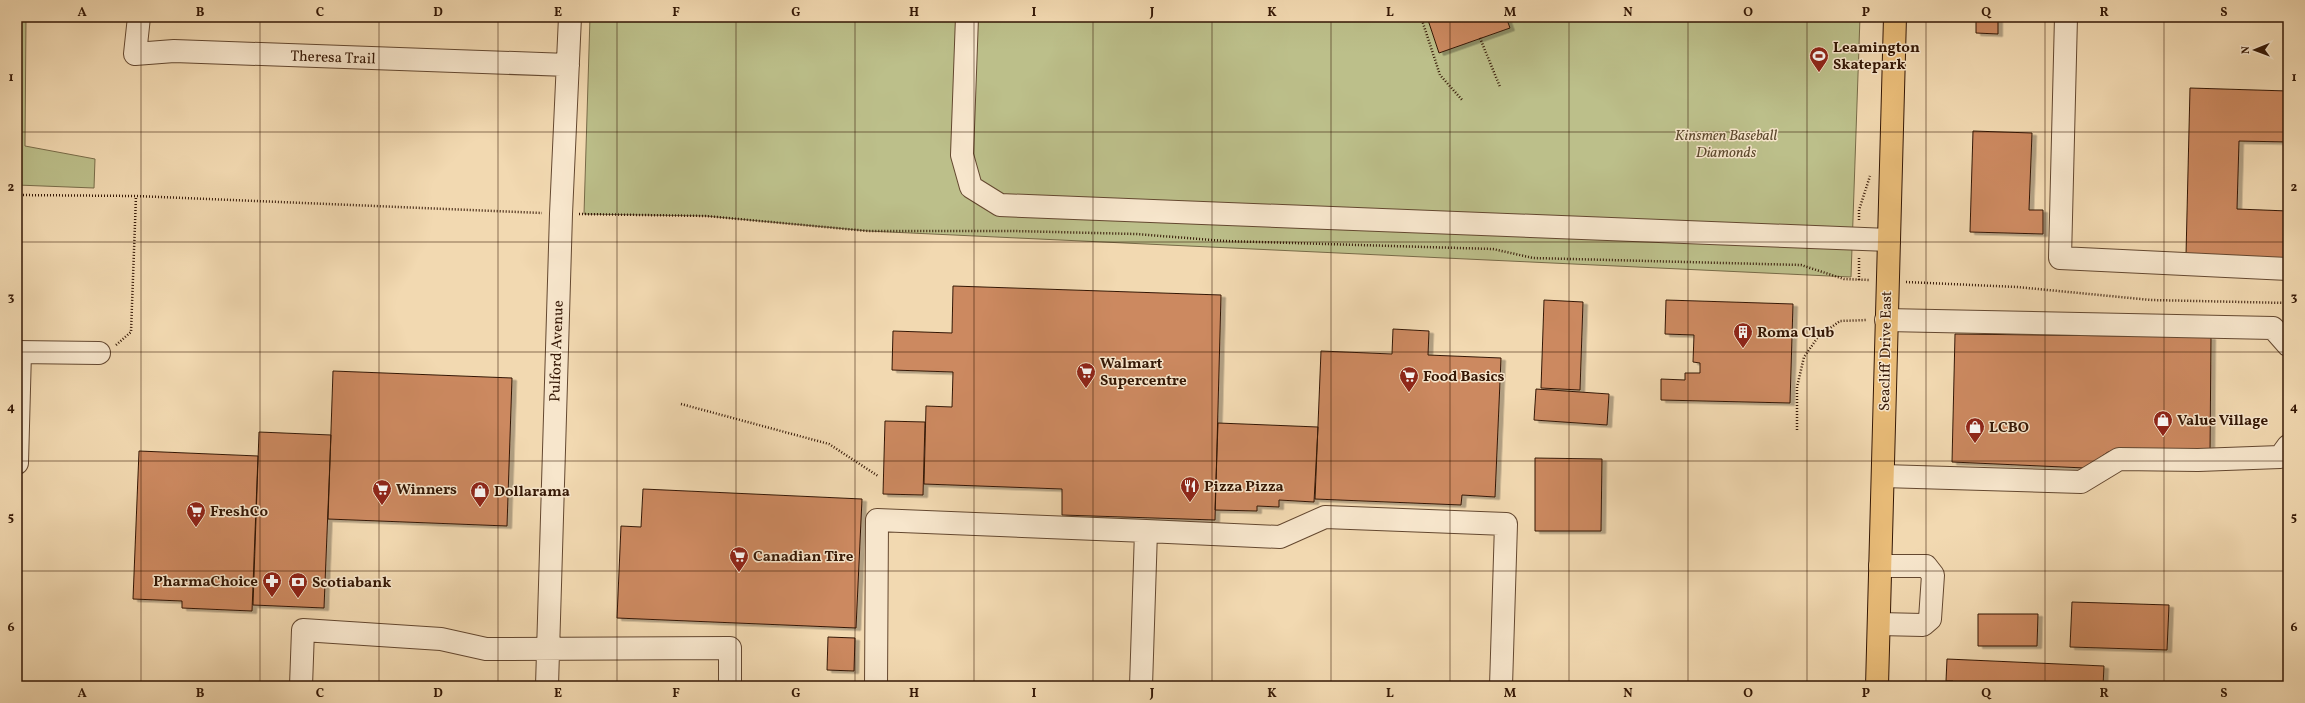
<svg xmlns="http://www.w3.org/2000/svg" width="2305" height="703" viewBox="0 0 2305 703" font-family="Vollkorn,serif">
  <defs>
    <filter id="shadow"><feDropShadow dx="4.5" dy="2.5" stdDeviation="0" flood-color="#0004"/></filter>
  </defs>
  <rect width="100%" height="100%" fill="#f2d9b1"/>
  <filter id="stains"><feTurbulence type="fractalNoise" baseFrequency=".005" numOctaves="4"/><feColorMatrix values="0 0 0 0 .2 0 0 0 0 .09 0 0 0 0 .02 0 0 0 .5 -.17"/></filter>
  <radialGradient id="worn" r=".72"><stop offset=".6" stop-color="#630" stop-opacity="0"/><stop offset="1" stop-color="#630" stop-opacity=".3"/></radialGradient>
  <path fill="#bcbf8a" stroke="#786b48" d="M17,17H26L25,146L95,159L94,188L17,185Z
    M590,17H1860L1851,277L868,231L706,216L584,214Z"/>
  <path fill="#cc8961" stroke="#341705" filter="url(#shadow)" d="M1427,17H1506L1510,28L1439,53Z
    M1976,17H1998V34L1976,33Z
    M2190,88L2288,91V142L2239,141L2237,209L2288,211V258L2186,255Z
    M1973,131L2032,133L2029,210H2043V234L1970,232Z
    M953,286L1221,295L1215,520L1062,515V489L924,484L926,406L952,407L953,372L892,370L893,331L952,333Z
    M1544,300L1583,302L1580,390L1541,388Z
    M1666,300L1793,304L1790,403L1661,400V379L1685,380V373H1700V363L1693,362L1694,335L1665,334Z
    M1393,329L1429,331L1428,355L1501,358L1495,497L1462,495L1461,505L1315,499L1321,351L1392,354Z
    M1955,334L2211,337L2210,453L2108,452L2085,468L1952,462Z
    M333,371L512,378L507,526L328,519Z
    M1536,389L1609,394L1607,425L1534,420Z
    M885,421L925,422L923,495L883,494Z
    M1218,423L1318,427L1314,502L1279,500V507L1257,506V511L1215,510Z
    M259,432L331,435L324,608L253,605Z
    M139,451L258,456L252,611L182,608V601L133,599Z
    M1535,458L1602,459L1601,531H1535Z
    M643,489L862,499L856,628L617,618L621,526L641,527Z
    M2072,602L2169,605L2167,650L2070,647Z
    M1978,614H2038L2037,646H1978Z
    M828,637L855,638L854,671L827,670Z
    M1947,659L2104,666L2103,686H1952L1953,681H1946Z"/>
  <g fill="none" stroke-linecap="round" stroke-linejoin="round">
    <defs>
      <path id="minor" d="M139,17L135,54L174,51L568,65
        M967,17L962,155L971,187L1000,205L1889,240
        M2066,17L2060,258L2288,269
        M1886,320L2273,328L2288,345
        M17,352L99,353
        M17,463L20,352
        M1883,476L2081,482L2119,459L2198,460L2280,457L2288,446
        M1879,624L1923,625L1930,619L1933,575L1926,566H1880
        M301,686L303,630L441,639L486,649L730,648V686
        M547,686L561,214L570,17
        M876,686L877,520L1146,531
        M1141,686L1146,531L1280,537L1325,517L1506,524L1501,686"/>
      <path id="major" d="M1877,686L1895,17"/>
    </defs>
    <use href="#minor" stroke="#644830" stroke-width="24"/>
    <use href="#major" stroke="#341705" stroke-width="24"/>
    <path stroke="#341705" stroke-width="2.5" stroke-dasharray="1 2" stroke-linecap="butt" d="M1421,17L1440,75L1463,101
      M1480,38L1500,87
      M17,195L136,196L542,213
      M579,214L706,216L868,231H1014L1136,234L1225,241L1493,249L1533,258L1801,265L1844,279L1869,280
      M1859,220V210L1870,176
      M1859,280V257
      M1906,282L2017,287L2151,300L2288,303
      M116,345L131,332L136,196
      M681,404L829,444L878,476
      M1797,430V387L1804,357L1818,337L1840,321L1867,320"/>
    <use href="#minor" stroke="#f7e6cc" stroke-width="22"/>
    <use href="#major" stroke="#e9bc78" stroke-width="22"/>
  </g>
  <path fill="none" stroke="#341705" stroke-width="1" stroke-opacity="0.55" d="M141,17V686M260,17V686M379,17V686M498,17V686M617,17V686M736,17V686M855,17V686M974,17V686M1093,17V686M1212,17V686M1331,17V686M1450,17V686M1569,17V686M1688,17V686M1807,17V686M1926,17V686M2045,17V686M2164,17V686M17,132H2288M17,242H2288M17,352H2288M17,461H2288M17,571H2288"/>
  <defs>
    <symbol id="stadium-pin" viewBox="-11 -11 22 30"><path d="M0 17L-7.5 6A9.5 9.5 0 1 1 7.5 6Z" fill="#8f2418" stroke="#f7e6cc"/><path d="M0-5a6.5 5 0 1 0 0 10a6.5 5 0 1 0 0-10ZM-3.5-1.8h7v3.6h-7Z" fill="#fff"/></symbol>
    <symbol id="building-pin" viewBox="-11 -11 22 30"><path d="M0 17L-7.5 6A9.5 9.5 0 1 1 7.5 6Z" fill="#8f2418" stroke="#f7e6cc"/><path d="M-4-6H4V6H1V3H-1V6H-4ZM-2.5-4.3h1.7v1.8h-1.7ZM.8-4.3h1.7v1.8H.8ZM-2.5-1h1.7V.8h-1.7ZM.8-1h1.7V.8H.8Z" fill="#fff"/></symbol>
    <symbol id="supermarket-pin" viewBox="-11 -11 22 30"><path d="M0 17L-7.5 6A9.5 9.5 0 1 1 7.5 6Z" fill="#8f2418" stroke="#f7e6cc"/><path d="M-6-5.5h2.5l.6 2H6L4.5 2H-2.5L-4.4-4H-6ZM-1.5 3.2a1.3 1.3 0 1 0 .1 0ZM3 3.2a1.3 1.3 0 1 0 .1 0Z" fill="#fff"/></symbol>
    <symbol id="shop-pin" viewBox="-11 -11 22 30"><path d="M0 17L-7.5 6A9.5 9.5 0 1 1 7.5 6Z" fill="#8f2418" stroke="#f7e6cc"/><path d="M-5-2.5h2.3a2.7 3.5 0 0 1 5.4 0H5L5.5 6h-11ZM-1.5-2.5h3a1.5 2.3 0 0 0-3 0Z" fill="#fff"/></symbol>
    <symbol id="restaurant-pin" viewBox="-11 -11 22 30"><path d="M0 17L-7.5 6A9.5 9.5 0 1 1 7.5 6Z" fill="#8f2418" stroke="#f7e6cc"/><path d="M-5-6h1v4h1v-4h1v4h1v-4h1v5L-1.5 .5V6h-2V.5L-5-1ZM5-6V6H3V1.5H1.5Q1.5-4 5-6Z" fill="#fff"/></symbol>
    <symbol id="pharmacy-pin" viewBox="-11 -11 22 30"><path d="M0 17L-7.5 6A9.5 9.5 0 1 1 7.5 6Z" fill="#8f2418" stroke="#f7e6cc"/><path d="M-2-6h4v4h4v4h-4v4h-4v-4h-4v-4h4Z" fill="#fff"/></symbol>
    <symbol id="bank-pin" viewBox="-11 -11 22 30"><path d="M0 17L-7.5 6A9.5 9.5 0 1 1 7.5 6Z" fill="#8f2418" stroke="#f7e6cc"/><path d="M-6-4H6V4H-6ZM0-2.3a2.3 2.3 0 1 0 0 4.6a2.3 2.3 0 1 0 0-4.6Z" fill="#fff"/></symbol>
  </defs>
  <g fill-rule="evenodd">
    <use href="#stadium-pin" x="1808" y="45" width="22" height="30"/>
    <use href="#building-pin" x="1732" y="321" width="22" height="30"/>
    <use href="#supermarket-pin" x="1075" y="361" width="22" height="30"/>
    <use href="#supermarket-pin" x="1398" y="365" width="22" height="30"/>
    <use href="#shop-pin" x="2152" y="409" width="22" height="30"/>
    <use href="#shop-pin" x="1964" y="416" width="22" height="30"/>
    <use href="#restaurant-pin" x="1179" y="475" width="22" height="30"/>
    <use href="#supermarket-pin" x="371" y="478" width="22" height="30"/>
    <use href="#shop-pin" x="469" y="480" width="22" height="30"/>
    <use href="#supermarket-pin" x="185" y="500" width="22" height="30"/>
    <use href="#supermarket-pin" x="728" y="545" width="22" height="30"/>
    <use href="#pharmacy-pin" x="261" y="570" width="22" height="30"/>
    <use href="#bank-pin" x="287" y="571" width="22" height="30"/>
  </g>
  <g text-anchor="middle" stroke-width="3" stroke-linejoin="round" paint-order="stroke">
    <g font-size="15" font-weight="bold" fill="#341705" stroke="#f7e6cc" text-anchor="start">
      <text x="1833" y="52">Leamington<tspan x="1833" dy="17">Skatepark</tspan></text>
      <text x="1757" y="337">Roma Club</text>
      <text x="1100" y="368">Walmart<tspan x="1100" dy="17">Supercentre</tspan></text>
      <text x="1423" y="381">Food Basics</text>
      <text x="2177" y="425">Value Village</text>
      <text x="1989" y="432">LCBO</text>
      <text x="1204" y="491">Pizza Pizza</text>
      <text x="396" y="494">Winners</text>
      <text x="494" y="496">Dollarama</text>
      <text x="210" y="516">FreshCo</text>
      <text x="753" y="561">Canadian Tire</text>
      <text x="258" y="586" text-anchor="end">PharmaChoice</text>
      <text x="312" y="587">Scotiabank</text>
    </g>
    <g font-size="15" fill="#341705" stroke="#f7e6cc">
      <text transform="translate(333 57) rotate(2)" y="5">Theresa Trail</text>
      <text transform="translate(556 351) rotate(-88)" y="5">Pulford Avenue</text>
      <text transform="translate(1885 351) rotate(-89)" y="5">Seacliff Drive East</text>
    </g>
    <g font-size="15" font-style="italic" fill="#5d492d" stroke="#f7e6cc">
      <text x="1726" y="140">Kinsmen Baseball<tspan x="1726" dy="17">Diamonds</tspan></text>
    </g>
  </g>
  <rect width="2305" height="703" fill="none" stroke="#f2d9b1" stroke-width="44"/>
  <g transform="translate(2255 50) rotate(269)" stroke="#f7e6cc" stroke-width="3" paint-order="stroke">
  <path d="M0-3L7 15L0 10L-7 15Z" fill="#341705"/>
  <text y="-6" font-size="11" font-weight="bold" text-anchor="middle" fill="#341705">N</text>
  </g>
  <rect x="22" y="22" width="2261" height="659" fill="none" stroke="#341705" stroke-width="1.5"/>
  <g font-size="13" text-anchor="middle" font-weight="bold" fill="#341705">
    <text x="82" y="16">A</text>
    <text x="200" y="16">B</text>
    <text x="320" y="16">C</text>
    <text x="438" y="16">D</text>
    <text x="558" y="16">E</text>
    <text x="676" y="16">F</text>
    <text x="796" y="16">G</text>
    <text x="914" y="16">H</text>
    <text x="1034" y="16">I</text>
    <text x="1152" y="16">J</text>
    <text x="1272" y="16">K</text>
    <text x="1390" y="16">L</text>
    <text x="1510" y="16">M</text>
    <text x="1628" y="16">N</text>
    <text x="1748" y="16">O</text>
    <text x="1866" y="16">P</text>
    <text x="1986" y="16">Q</text>
    <text x="2104" y="16">R</text>
    <text x="2224" y="16">S</text>
    <text x="11" y="81">1</text>
    <text x="2294" y="81">1</text>
    <text x="11" y="191">2</text>
    <text x="2294" y="191">2</text>
    <text x="11" y="301">3</text>
    <text x="2294" y="301">3</text>
    <text x="11" y="411">4</text>
    <text x="2294" y="411">4</text>
    <text x="11" y="521">5</text>
    <text x="2294" y="521">5</text>
    <text x="11" y="631">6</text>
    <text x="2294" y="631">6</text>
    <text x="82" y="697">A</text>
    <text x="200" y="697">B</text>
    <text x="320" y="697">C</text>
    <text x="438" y="697">D</text>
    <text x="558" y="697">E</text>
    <text x="676" y="697">F</text>
    <text x="796" y="697">G</text>
    <text x="914" y="697">H</text>
    <text x="1034" y="697">I</text>
    <text x="1152" y="697">J</text>
    <text x="1272" y="697">K</text>
    <text x="1390" y="697">L</text>
    <text x="1510" y="697">M</text>
    <text x="1628" y="697">N</text>
    <text x="1748" y="697">O</text>
    <text x="1866" y="697">P</text>
    <text x="1986" y="697">Q</text>
    <text x="2104" y="697">R</text>
    <text x="2224" y="697">S</text>
  </g>
  <rect width="100%" height="100%" filter="url(#stains)"/>
  <rect width="100%" height="100%" fill="url(#worn)"/>
</svg>
